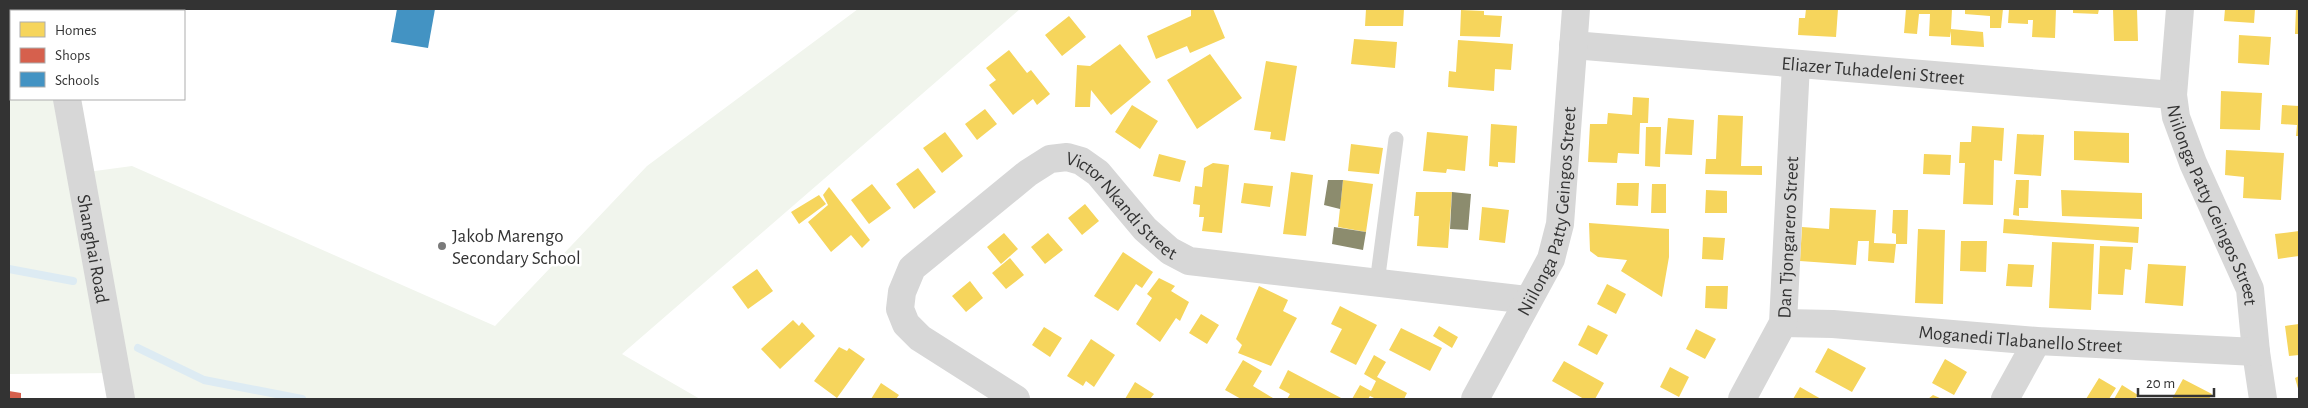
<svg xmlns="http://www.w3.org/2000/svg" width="2308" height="408" viewBox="0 0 2308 408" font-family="'Alegreya Sans',sans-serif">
  <rect width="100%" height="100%" fill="#fff"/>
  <path fill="#f1f5ed" d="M9,9H51V11H11V99H67L80,173L132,166L495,326L647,166L858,9H1020L622,354L700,399H121L116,373L9,374Z"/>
  <path fill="#f6d55c" d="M1191,9H1213L1225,38L1190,53L1187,46L1156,59L1147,36L1191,16Z
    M1366,9H1404L1403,26H1365Z
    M1806,9H1838L1836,37L1798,35L1799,18H1805Z
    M1906,9H1952L1951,29L1983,32L1984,47L1951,45V31L1950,37L1929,36L1930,14H1919L1917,34L1904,33Z
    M1965,9H2003L2001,28H1990V16L1965,14Z
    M2009,9H2056L2055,38L2032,37L2033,20H2028V24L2008,23Z
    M2073,9H2099L2098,14L2073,13Z
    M2113,9H2137L2138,41H2114Z
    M2225,9H2255L2254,23L2224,21Z
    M2296,9H2299V34H2295Z
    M1461,10L1484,11V15L1502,16L1500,37L1460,36Z
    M1069,16L1086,37L1062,56L1045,35Z
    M2239,35L2271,37L2269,65L2238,63Z
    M1354,39L1397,42L1395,68L1351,64Z
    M1458,40L1513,44L1511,70L1495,69L1494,91L1448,87L1449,71L1456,72Z
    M1120,44L1151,82L1111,115L1091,90L1090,107H1075L1077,65L1090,66Z
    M1009,50L1027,73L1031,70L1050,94L1037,105L1033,99L1013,115L989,85L996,80L986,68Z
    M1210,54L1242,98L1197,129L1167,80Z
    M1266,61L1297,66L1285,141L1270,139L1271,132L1254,130Z
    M2221,91L2262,93L2260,130L2220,129Z
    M1633,97L1649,98L1648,123H1640L1639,154L1618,153L1617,163L1588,162L1590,124H1607L1608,113L1632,115Z
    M1132,105L1158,121L1140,149L1115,132Z
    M2282,105L2299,106V136H2296L2297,125L2281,124Z
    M985,109L997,124L977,140L965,124Z
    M1718,115L1743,116L1741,166H1762V175L1705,174L1706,159H1716Z
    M1668,118L1694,120L1692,155L1665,154Z
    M1491,124L1517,126L1515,163L1498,162V167L1489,166Z
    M1972,126L2004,128L2002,161L1994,160L1993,205L1963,204L1965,163H1959L1960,142H1971Z
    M1646,127H1661L1660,167L1645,166Z
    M2074,131L2129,133V163L2074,160Z
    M945,132L963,156L942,173L923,148Z
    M1427,132L1468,136L1465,171L1447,169L1446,173L1423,171Z
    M2017,134L2044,135L2041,176L2014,174Z
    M1351,144L1383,148L1379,174L1348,171Z
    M2226,150L2284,153L2281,200L2243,198L2244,177L2225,175Z
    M1159,154L1186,161L1180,182L1153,176Z
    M1924,154L1951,155L1950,175L1923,174Z
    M1213,163L1229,165L1222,233L1202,231L1204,217H1199L1200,205L1193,204L1195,186L1202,187L1204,168Z
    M918,168L936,192L914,209L896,184Z
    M1291,172L1313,175L1306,236L1283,234Z
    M1343,180L1373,184L1366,232L1338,227Z
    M2016,180H2029L2028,208H2019V216L2013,215Z
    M1244,183L1273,186L1270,207L1241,203Z
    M1617,183H1639L1638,206L1616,205Z
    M872,184L891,208L869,224L851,200Z
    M1652,184H1666V213H1651Z
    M829,187L870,240L862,248L851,235L831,252L808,222L828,205L823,195Z
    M1706,190L1727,191V213H1705Z
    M2061,190L2142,193V219L2062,216Z
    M1416,192H1452L1448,248L1417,246L1419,216H1414Z
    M819,195L826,204L799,224L791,212Z
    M1085,204L1099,221L1082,235L1068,218Z
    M1482,207L1509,210L1505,243L1479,240Z
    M1830,208L1876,210L1874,243L1896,244L1894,263L1868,261L1869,241H1858L1856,265L1800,261L1802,227L1829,229Z
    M1893,210H1908L1907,244H1896V234L1892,233Z
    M2004,219L2139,227L2138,243L2003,233Z
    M1589,223L1669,229V257L1662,297L1621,271L1627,260L1598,257L1590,251Z
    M1918,229L1945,230L1943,304L1915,303Z
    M2299,231V256L2278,259L2275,234Z
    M1004,233L1018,249L1001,264L987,247Z
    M1048,233L1063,250L1045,264L1031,247Z
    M1703,237L1725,238L1723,260L1702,259Z
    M1961,241H1987L1986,272L1960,271Z
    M2052,242L2094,244L2091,310L2049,308Z
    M2100,246L2133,247L2131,270L2125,269L2123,295L2098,294Z
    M1123,252L1153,272L1142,288L1136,284L1118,311L1094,296Z
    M1010,258L1024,275L1006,289L992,273Z
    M2008,264L2034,265L2032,287L2006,286Z
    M2148,264L2186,266L2183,306L2145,303Z
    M757,269L773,291L748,309L732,287Z
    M1159,278L1175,286L1171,291L1189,302L1180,321L1176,318L1160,342L1136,324L1152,298L1147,294Z
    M970,281L983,298L966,312L952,296Z
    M1607,284L1626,294L1616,314L1597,304Z
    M1259,286L1288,300L1283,311L1297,318L1271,366L1238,353L1242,345L1236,339Z
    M1706,286H1728L1727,309L1705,308Z
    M1340,306L1377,325L1356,365L1330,352L1342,329L1331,324Z
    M1201,314L1219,325L1207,344L1189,333Z
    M793,320L799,326L802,322L815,336L780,369L761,349Z
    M2299,324V355L2289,356L2285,326Z
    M1588,325L1608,335L1597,355L1578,345Z
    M1439,326L1458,337L1452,348L1433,336Z
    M1044,327L1062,338L1050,357L1032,345Z
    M1401,328L1442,348L1430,371L1389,350Z
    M1696,329L1716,339L1705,359L1686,349Z
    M1091,339L1115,355L1094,387L1086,381L1083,386L1067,376Z
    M839,347L847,351L849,348L865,359L837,398L814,381Z
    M1828,348L1866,368L1852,392L1815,372Z
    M1374,355L1386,362L1377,377L1407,393L1404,399H1376L1370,396L1368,399H1352L1360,385L1371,391L1376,381L1364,374Z
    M1945,359L1967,372L1954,395L1932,383Z
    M1243,360L1262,371L1253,386L1273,398L1272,399H1241L1225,390Z
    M1564,361L1604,383L1595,399H1584L1552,381Z
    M1670,367L1689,377L1679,397L1660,387Z
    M1288,370L1343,399H1287L1290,394L1279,388Z
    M2299,376V392L2295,378Z
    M2099,378L2116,388L2109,399H2086Z
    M2183,379L2212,394L2209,399H2172Z
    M1135,382L1154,394L1150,399H1125Z
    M881,383L899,395L896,399H871Z
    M2122,385L2138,395L2135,399H2114Z
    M1800,387L1821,399H1793Z
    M1933,395L1942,399H1928Z"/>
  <path fill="#d6604d" d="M9,391L21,393V399H9Z"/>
  <path fill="#4393c3" d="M397,9H435L428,48L391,42Z"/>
  <path fill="#8c8c6e" d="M1328,180H1343L1340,209L1324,205Z
    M1452,192L1471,194L1468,230L1450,229Z
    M1334,227L1366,232L1363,250L1332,244Z"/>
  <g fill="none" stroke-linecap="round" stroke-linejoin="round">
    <path stroke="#ddebf3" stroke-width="8" d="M9,269L73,281
      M138,348L204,380L302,399"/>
    <path stroke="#d7d7d7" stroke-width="15" d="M1377,283L1396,139"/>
    <g stroke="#d7d7d7" stroke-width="28">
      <path id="s1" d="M2180,9L2173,95L2176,117L2193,163L2250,289L2256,352L2263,399"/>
      <path id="s2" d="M1573,45L2173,95"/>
      <path id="s3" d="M1783,323L1833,324L2037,341L2256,352"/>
      <path id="s4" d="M1016,399L920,338L906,324L900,309L902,292L912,268L1028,173L1050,159L1067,157L1081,161L1098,173L1145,229L1170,251L1189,261L1528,300"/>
      <path id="s5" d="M1475,399L1551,259L1560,224L1576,9"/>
      <path id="s6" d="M1742,399L1783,323L1796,64"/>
      <path d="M2005,399L2037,341"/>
    </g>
    <g stroke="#d7d7d7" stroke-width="28">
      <path d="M51,9V11"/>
      <path id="s7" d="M67,99L121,399"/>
    </g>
  </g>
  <circle fill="#7a7a7a" stroke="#fff" stroke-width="2" cx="442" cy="246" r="5"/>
  <g text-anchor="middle" stroke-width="5" stroke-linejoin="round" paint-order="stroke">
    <g font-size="19" fill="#333" stroke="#fff">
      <text dy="7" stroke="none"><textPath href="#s2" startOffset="301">Eliazer Tuhadeleni Street</textPath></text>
      <text dy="7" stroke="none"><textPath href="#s1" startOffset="204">Niilonga Patty Geingos Street</textPath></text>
      <text dy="7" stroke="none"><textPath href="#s4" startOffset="460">Victor Nkandi Street</textPath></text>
      <text dy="7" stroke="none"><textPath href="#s5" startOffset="205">Niilonga Patty Geingos Street</textPath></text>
      <text dy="7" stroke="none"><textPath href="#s6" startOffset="172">Dan Tjongarero Street</textPath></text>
      <text dy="7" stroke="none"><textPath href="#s7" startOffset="152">Shanghai Road</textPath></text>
      <text dy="7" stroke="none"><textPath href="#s3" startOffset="238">Moganedi Tlabanello Street</textPath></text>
    </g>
    <g font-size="19" fill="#333" stroke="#fff" text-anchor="start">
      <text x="452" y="242">Jakob Marengo<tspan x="452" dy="22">Secondary School</tspan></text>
    </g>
  </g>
  <rect width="2308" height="408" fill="none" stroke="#333333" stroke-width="20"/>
  <rect x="10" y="10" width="175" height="90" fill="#ffffff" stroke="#adadad"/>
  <rect x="20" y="22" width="25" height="15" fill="#f6d55c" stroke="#adadad"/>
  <text x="55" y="35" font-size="15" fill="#333333">Homes</text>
  <rect x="20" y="48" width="25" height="15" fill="#d6604d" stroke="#adadad"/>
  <text x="55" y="60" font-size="15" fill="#333333">Shops</text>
  <rect x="20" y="72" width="25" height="15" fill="#4393c3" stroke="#adadad"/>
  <text x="55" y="85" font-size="15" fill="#333333">Schools</text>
  <path d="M2138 388v8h76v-8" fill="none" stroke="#333333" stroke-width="2.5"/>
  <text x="2146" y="388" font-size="15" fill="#333333" stroke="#ffffff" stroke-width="4" paint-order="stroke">20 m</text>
</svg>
